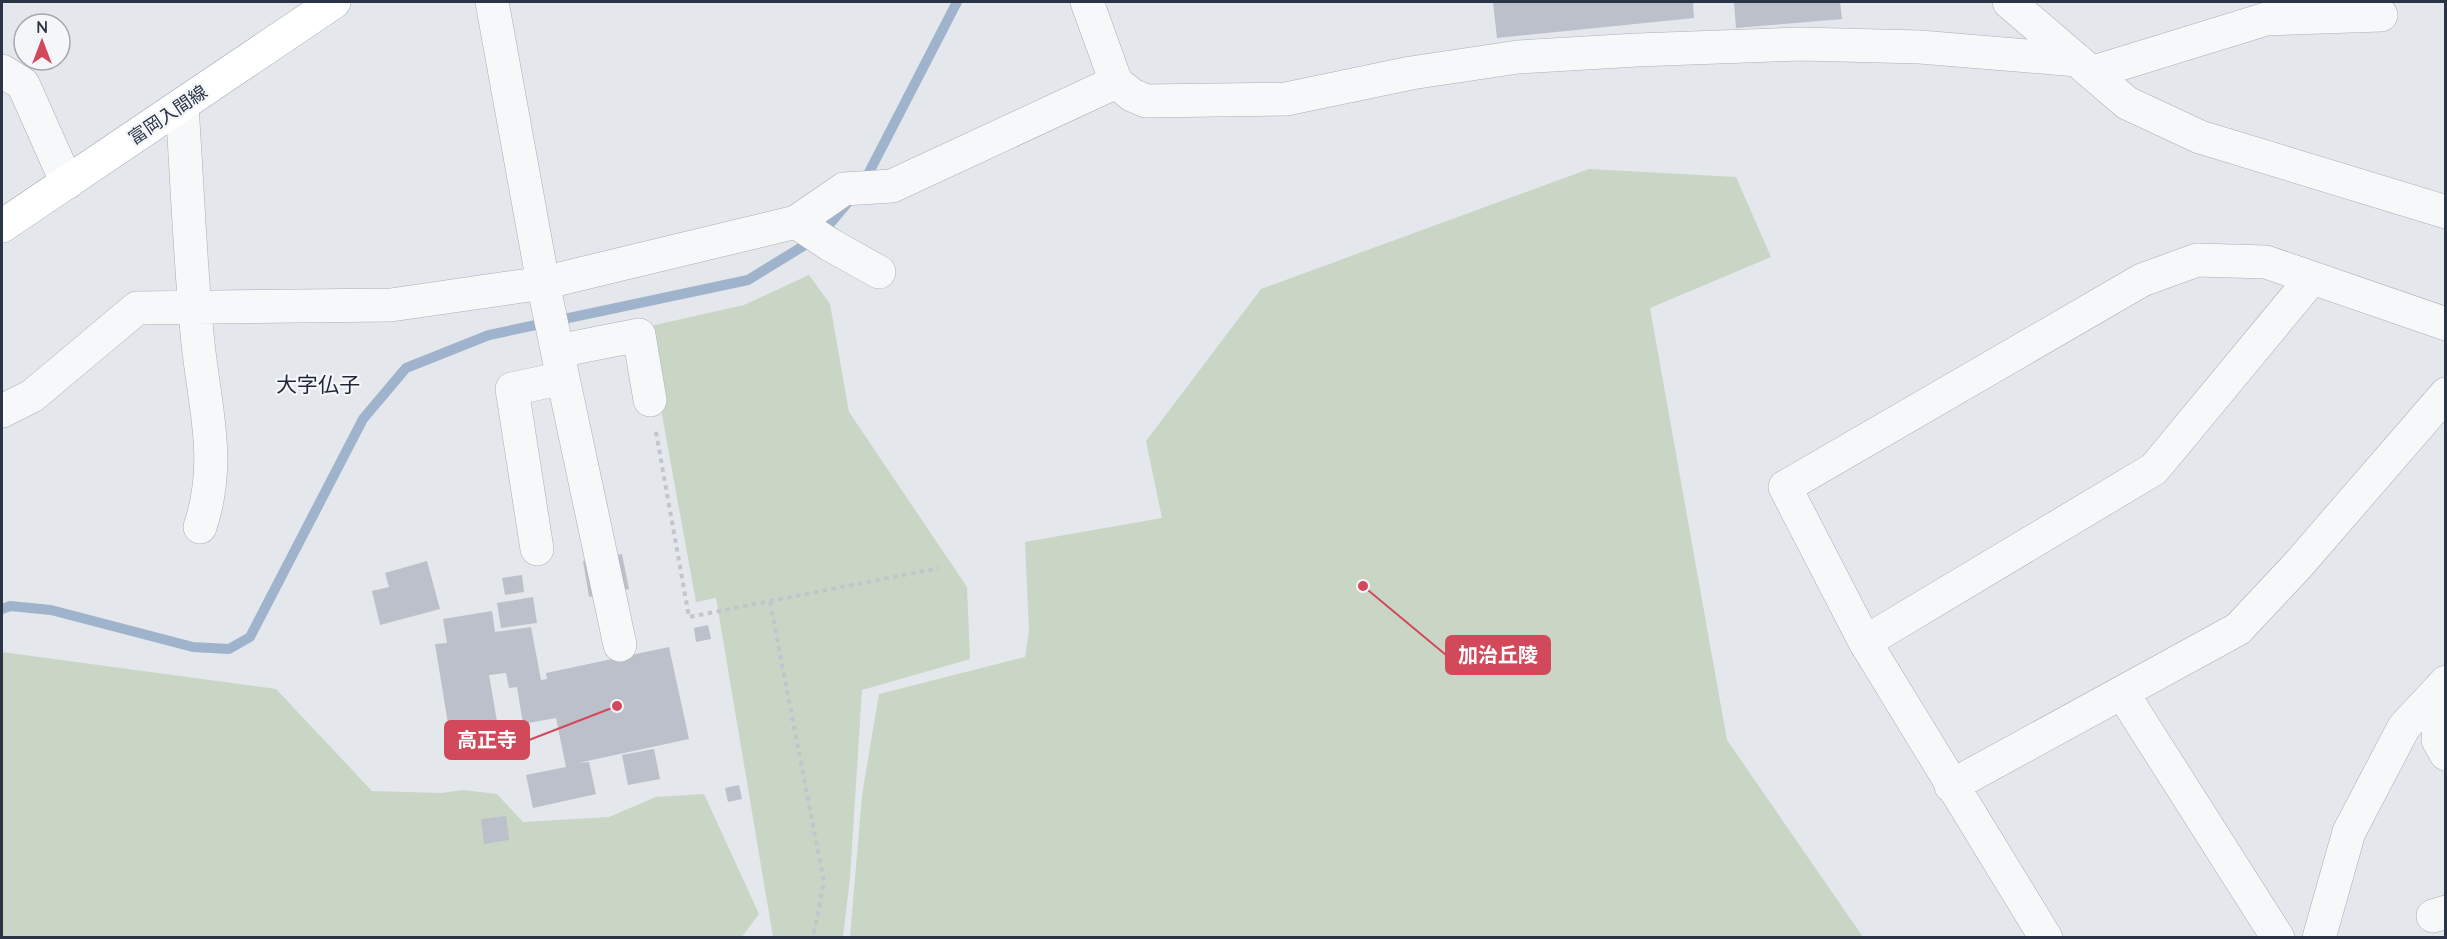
<svg xmlns="http://www.w3.org/2000/svg" width="2447" height="939" viewBox="0 0 2447 939" font-family="Quicksand,'Noto Sans JP',sans-serif">
  <rect width="100%" height="100%" fill="#e4e7ec"/>
  <path fill="#c9d6c5" d="M1589,169L1736,177L1771,257L1650,308L1727,740L1863,937H850L862,795L879,694L1025,657L1029,631L1025,542L1162,518L1146,441L1261,289Z
    M809,275L830,304L849,412L967,587L970,659L862,690L850,878L843,937H773L716,598L696,602L646,327L744,305Z
    M2,652L276,689L372,791L441,793L463,790L497,794L523,822L609,817L656,797L704,794L759,914L741,938H2Z"/>
  <g fill="none" stroke-linecap="round" stroke-linejoin="round">
    <path stroke="#9fb4cc" stroke-width="10" d="M864,182L957,2
      M2,609L10,606L51,610L193,647L229,649L250,637L363,419L406,368L489,335L748,280L805,245L828,226L849,201"/>
  </g>
  <path fill="#bbc0ca" d="M1493,2H1693L1694,18L1497,38Z
    M1734,2H1840L1842,19L1736,28Z
    M622,554L629,589L589,597L583,561Z
    M427,561L440,609L380,625L372,591L389,587L385,573Z
    M522,575L524,592L505,595L502,578Z
    M533,597L537,623L501,628L497,603Z
    M492,611L495,632L531,627L541,680L547,679L546,673L669,647L689,739L578,763L589,762L596,794L533,808L526,775L566,767L556,718L523,724L517,687L509,688L506,673L489,675L499,733L451,742L435,644L447,643L443,619Z
    M708,625L711,639L696,642L694,628Z
    M654,749L660,779L628,785L622,755Z
    M739,785L742,799L728,802L725,788Z
    M506,816L509,840L484,844L481,819Z"/>
  <g fill="none" stroke-linecap="round" stroke-linejoin="round">
    <defs>
      <path id="minor" d="M492,2L543,283L563,378L512,389L537,549
        M1087,2L1116,82L1132,95L1146,101L1286,99L1411,73L1518,57L1637,50L1801,44L1920,47L2077,60
        M2009,2L2127,103L2200,137L2446,212
        M2,71L23,84L67,183
        M2094,72L2266,19L2381,15
        M182,105C187,181 190,258 197,333C203,403 223,458 200,527
        M796,222L829,244L879,272
        M558,351L639,335L650,400
        M563,378L620,645
        M2,411L32,396L137,308L391,305L543,283L796,222L844,189L892,186L1116,82
        M1865,642L2154,469L2312,278
        M2441,687L2438,740L2446,754
        M2123,694L2278,938
        M1951,786L2238,629L2298,565L2446,394
        M2433,916L2446,912
        M2046,938L1865,642L1785,487L2142,280L2197,260L2266,262L2446,324
        M2319,938L2349,832L2404,727L2446,682"/>
      <path id="major" d="M2,226L334,2"/>
    </defs>
    <use href="#minor" stroke="#a9aeb7" stroke-width="34"/>
    <use href="#major" stroke="#a3abb8" stroke-width="34"/>
    <path stroke="#c2c5cb" stroke-width="4" stroke-dasharray="4.5 4.5" stroke-linecap="butt" d="M656,432L689,617L939,568
      M770,602L824,882L813,938"/>
    <use href="#minor" stroke="#f7f8fa" stroke-width="33"/>
    <use href="#major" stroke="#fff" stroke-width="33"/>
  </g>
  <g text-anchor="middle" stroke-width="4.5" stroke-linejoin="round" paint-order="stroke">
    <g font-size="18" fill="#2b3445" stroke="#f4f6f9">
      <text transform="translate(168 115) rotate(-34)" y="6">富岡入間線</text>
    </g>
    <g font-size="21" fill="#1d2536" stroke="#f4f6f9">
      <text x="318" y="392">大字仏子</text>
    </g>
  </g>
  <path fill="none" stroke="#d1495b" stroke-width="2" d="M1363 586L1446 655M617 706L529 740"/>
  <g fill="#d1495b" stroke="#f4f6f9" stroke-width="2">
    <circle cx="1363" cy="586" r="6"/>
    <circle cx="617" cy="706" r="6"/>
  </g>
  <g fill="#d1495b" stroke="#d1495b" stroke-width="2">
    <rect x="1446" y="636" width="104" height="38" rx="6"/>
    <rect x="445" y="721" width="84" height="38" rx="6"/>
  </g>
  <g font-size="20" text-anchor="middle" font-weight="bold" fill="#fff">
    <text x="1498" y="662">加治丘陵</text>
    <text x="487" y="747">高正寺</text>
  </g>
  <rect width="2447" height="939" fill="none" stroke="#2b3445" stroke-width="6"/>
  <g transform="translate(42 42)"><circle r="28" fill="#f4f6f9" stroke="#a4a8b1" stroke-width="1.5"/>
  <path d="M0-4.5L10 22L0 15L-10 22Z" fill="#d1495b"/>
  <text y="-9" font-size="16" font-weight="bold" text-anchor="middle" fill="#2b3445">N</text>
  </g>
</svg>
